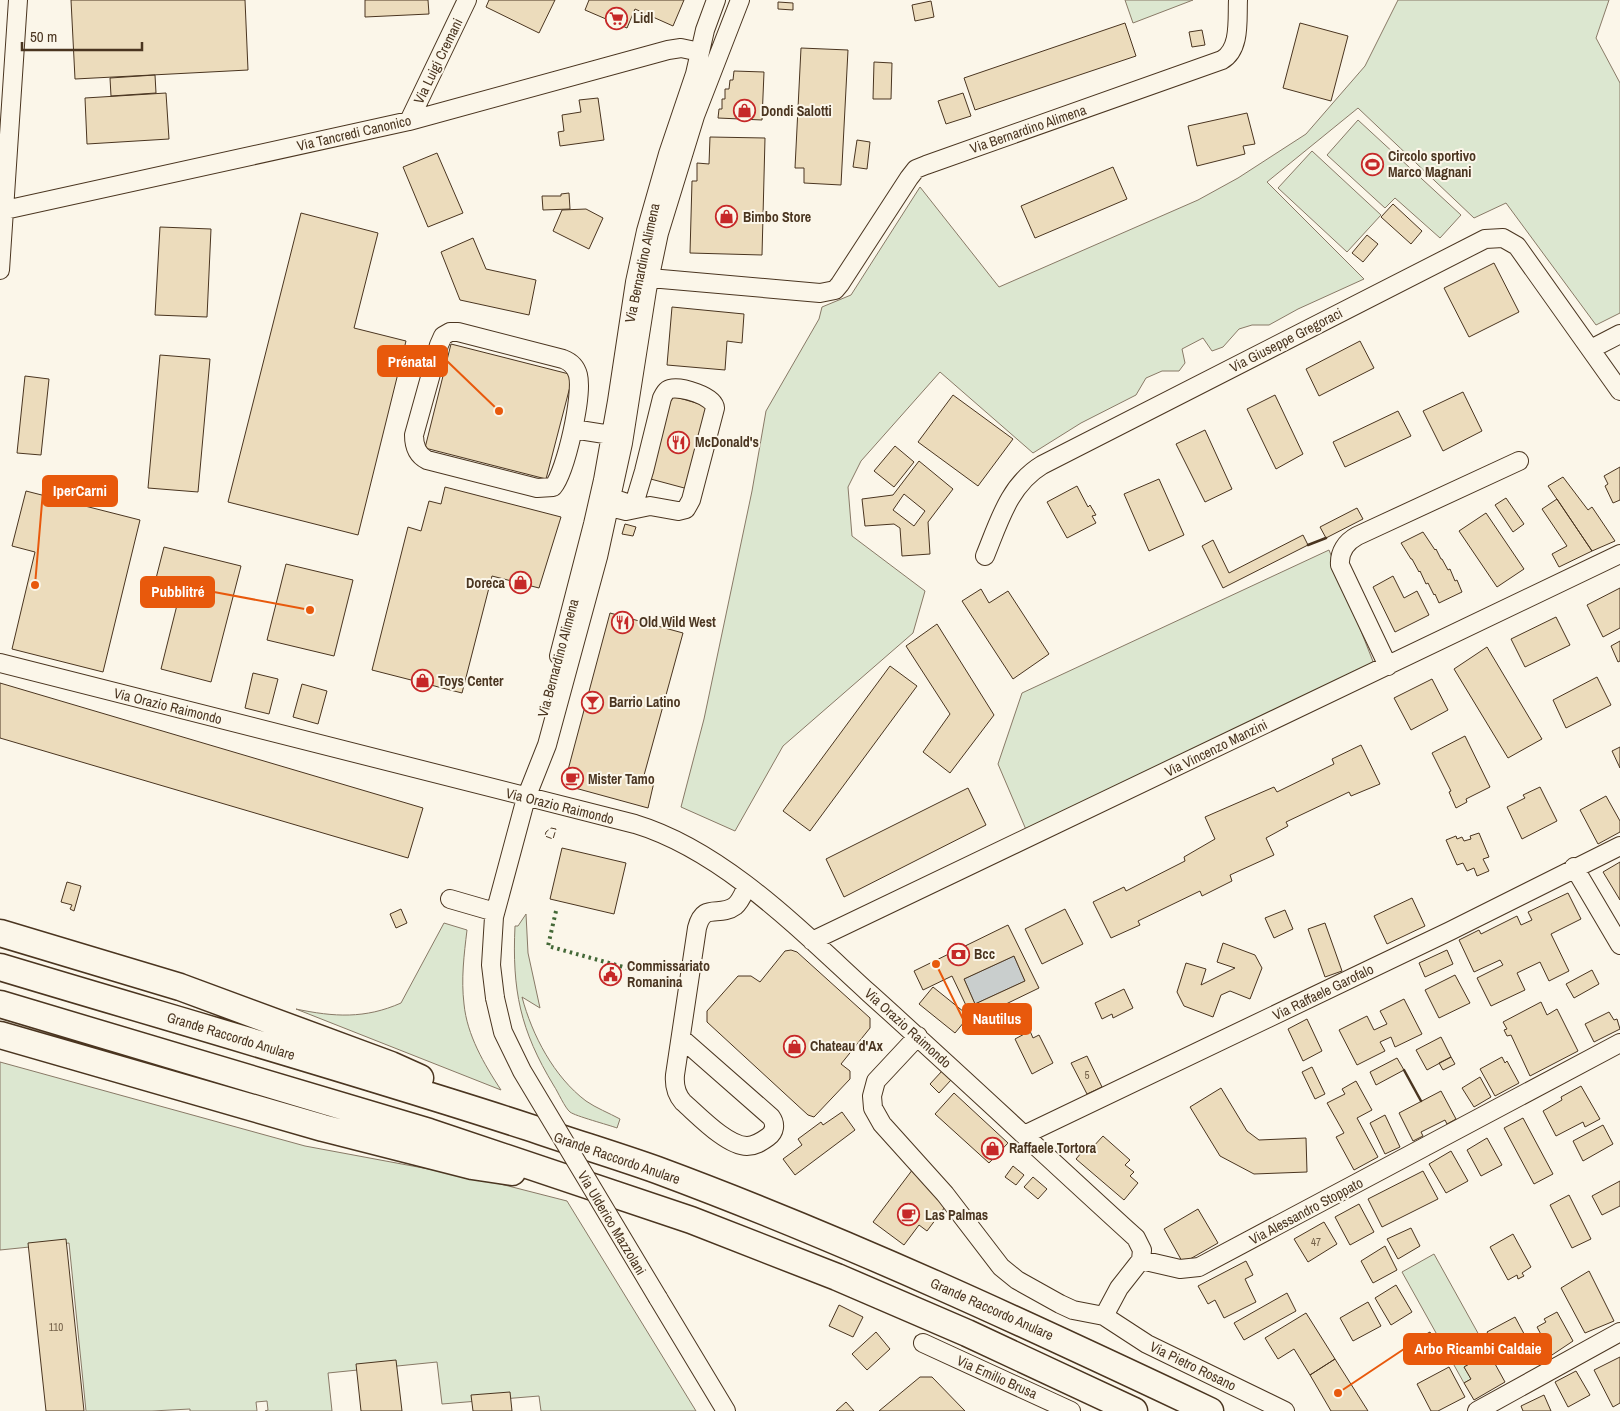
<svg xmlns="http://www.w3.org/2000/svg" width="1620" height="1411" viewBox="0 0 1620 1411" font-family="'Archivo Narrow',sans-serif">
  <rect width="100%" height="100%" fill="#fbf6e9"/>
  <path fill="#dce7d0" stroke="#887966" d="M1125,0H1193L1133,23Z
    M1398,0H1609L1596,38L1620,83V313L1596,325L1506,203L1474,218L1358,108L1267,182L1364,279L1298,309L1269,325H1252L1239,329L1223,347L1212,351L1203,338L1182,349L1185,363L1179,371H1162L1146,378L1136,395L1081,423L1033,453L940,372L861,461L848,487L852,536L925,591L913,633L783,746L735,831L681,807L704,719L752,491L766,411L819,319L822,307L851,295L920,187L999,287L1198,200L1238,178L1306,134L1365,66Z
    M1358,120L1461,215L1440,238L1395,198L1385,208L1327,155Z
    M1312,151L1381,215L1347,252L1278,188Z
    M1329,550L1374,664L1027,832L998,764L1022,693Z
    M526,914L528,953L540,1008L522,997C532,1035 554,1077 586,1101C596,1108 609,1113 620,1119L617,1128C609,1125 575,1116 570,1112C565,1108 558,1092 554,1086C520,1030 512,990 515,926H518Z
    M444,923L467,930C464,955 461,979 464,1004C467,1035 484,1064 501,1090L296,1009C334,1017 365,1019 401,1003Z
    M0,1062L305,1146L477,1178L567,1201L696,1411H541L539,1396L442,1404L437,1362L328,1373L332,1411H265L268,1410L267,1401L256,1402L257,1411H190V1409L152,1411H86L69,1243L0,1250Z
    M1434,1254L1489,1353L1464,1367L1471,1379L1464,1383L1402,1272Z"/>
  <path fill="#c9cecd" stroke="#887966" d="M1014,956L1025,981L975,1004L964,979Z"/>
  <path fill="#ecdcbc" stroke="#4a3520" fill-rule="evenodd" d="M71,0H245L248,70L75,79Z
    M365,0H428L429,14L365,17Z
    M489,0H555L539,33L486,7Z
    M589,0H684L673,26L635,9L627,28L585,10Z
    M931,1L934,17L915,21L912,5Z
    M778,2L793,3V10L778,9Z
    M1125,23L1136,56L975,110L964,78Z
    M1300,23L1348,36L1331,101L1283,88Z
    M1202,30L1205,45L1192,47L1189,32Z
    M801,48L848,50L841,185L804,183V168H795Z
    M874,62L892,63L891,99H873Z
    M734,71L764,72L762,120L718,118L719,109H722V99H725V89H729L730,80H733Z
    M155,75L156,93L111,96L110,78Z
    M166,93L169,139L87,144L85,98Z
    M963,93L971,116L946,124L938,101Z
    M598,98L604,140L560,146L558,132L564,131L562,115L581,112L579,100Z
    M1247,113L1255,144L1243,146L1245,154L1197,166L1188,126Z
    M710,137L765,138L762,255L690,253L692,181H697V163L709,164Z
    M857,140L870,142L867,169L853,167Z
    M437,153L463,213L428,227L403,167Z
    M1113,167L1127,199L1035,238L1021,206Z
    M569,193L570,209L543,210L542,196H561V194Z
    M1393,204L1422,231L1411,244L1381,217Z
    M586,209L603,218L589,249L553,231L562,210Z
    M301,213L378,233L354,328L406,341L358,535L228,502Z
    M160,227L211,229L207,317L155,315Z
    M1367,235L1378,244L1363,262L1352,253Z
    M473,238L486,269L536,280L529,315L460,300L441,252Z
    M1494,263L1519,312L1469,337L1444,288Z
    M672,307L744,314L742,343L727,341L725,370L667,365Z
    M1360,341L1374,368L1319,396L1306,369Z
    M451,344L573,375L546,479L425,448Z
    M160,355L210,359L198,492L148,488Z
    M25,376L49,379L41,455L17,453Z
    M1463,392L1482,431L1443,451L1423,411Z
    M669,395L710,407L688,489L647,478Z
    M953,395L1013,439L978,486L918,442Z
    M1275,395L1303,454L1276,469L1247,409Z
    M1398,411L1411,436L1345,467L1333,442Z
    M1205,430L1232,489L1205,502L1176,444Z
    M895,446L914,462L894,487L874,471Z
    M919,461L953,489L928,522L930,554L902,556L900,528L894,524L865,526L862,499L893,495ZM904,494L925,511L914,526L893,510Z
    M1620,467V500L1613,503L1605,486L1608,484L1604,476Z
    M1563,477L1588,510L1592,507L1615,541L1592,551L1548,486Z
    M1159,479L1184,535L1149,551L1124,494Z
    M1077,486L1088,507L1090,505L1096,515L1092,516L1096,523L1067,538L1047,502Z
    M445,487L561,517L539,588L492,576L462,693L372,670L408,527L421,531L429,501L441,504Z
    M26,491L140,520L103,672L12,649L35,552L12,546Z
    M1506,498L1524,524L1513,532L1495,505Z
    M1557,499L1592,551L1559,567L1552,554L1567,546L1542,509Z
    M1357,508L1363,519L1326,538L1320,527Z
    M1486,513L1524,569L1497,587L1459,531Z
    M625,524L636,527L633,536L622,534Z
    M1423,532L1435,550L1436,549L1441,559H1442L1448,570L1450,569L1455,581L1457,580L1462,592L1439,603L1435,594L1434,595L1428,583L1426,584L1420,571L1419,572L1412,559H1411L1401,543Z
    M1303,535L1308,545L1223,588L1202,546L1213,540L1229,573Z
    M164,547L241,566L211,682L161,669L177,605L151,598Z
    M286,564L353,580L334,656L267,640Z
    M1393,576L1404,598L1417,591L1429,615L1395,632L1373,587Z
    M1620,588V628L1603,637L1587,605Z
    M981,589L989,603L1008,591L1049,654L1013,679L962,601Z
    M610,613L683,633L643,779L654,782L648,808L564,785Z
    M1556,617L1570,645L1525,667L1511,639Z
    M937,624L994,715L950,773L923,752L950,714L906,646Z
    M1620,641V661L1618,662L1611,646Z
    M1487,647L1542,739L1508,758L1454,669Z
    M890,666L917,686L810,831L783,811Z
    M253,673L278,679L269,714L245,708Z
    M1597,677L1611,705L1566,728L1553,700Z
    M1432,679L1448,710L1411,730L1394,698Z
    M0,683L423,808L408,858L0,738Z
    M302,684L327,691L318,724L293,717Z
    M1465,736L1490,787L1466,799L1467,802L1456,808L1449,792L1451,791L1432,753Z
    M1361,745L1380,784L1351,796L1349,792L1286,822L1288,826L1266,838L1274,855L1230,875L1232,881L1202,896L1200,891L1138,921L1140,925L1111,938L1093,902L1124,887L1126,891L1185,861L1184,857L1215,839L1205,817L1274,787L1277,792L1334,764L1332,759Z
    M1620,747V768L1612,751Z
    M1540,787L1557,821L1522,839L1507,807L1525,798L1523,795Z
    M968,788L986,825L844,897L826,859Z
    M1606,796L1620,821V832L1598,844L1580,810Z
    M1479,833L1489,857L1483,859L1489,871L1477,876L1474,868L1467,871L1463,863L1457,865L1446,840L1456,836L1457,839L1462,837L1464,841L1471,839L1470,836Z
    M562,848L626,863L614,914L550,899Z
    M1620,862V900L1603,872Z
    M67,882L81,886L74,911L70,909L72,905L61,902Z
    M1568,893L1581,919L1551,934L1569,971L1549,981L1540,962L1517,973L1525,990L1491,1006L1477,978L1503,965L1500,960L1474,972L1459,940L1479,930L1481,934L1517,916L1521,925L1532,920L1528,912Z
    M1412,898L1425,926L1387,944L1374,916Z
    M401,909L407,923L396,928L390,914Z
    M1065,909L1083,944L1042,964L1025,929Z
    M1285,910L1293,929L1274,938L1265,918Z
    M1325,923L1342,971L1325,977L1308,929Z
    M1008,925L1039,988L973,1020L952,976L923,990L914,971ZM1014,956L1025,981L975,1004L964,979Z
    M1223,943L1255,955L1262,968L1250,999L1230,991L1221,995L1213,1017L1184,1006L1177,992L1186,963L1206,969L1201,985L1235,968L1217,962Z
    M791,950L797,952L870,1018V1028L841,1064L850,1071V1079L814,1117L808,1115L707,1022V1011L738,976H751L760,982L785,951Z
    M1447,950L1453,964L1425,977L1419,963Z
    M1592,970L1599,984L1574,998L1566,984Z
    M1455,975L1470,1003L1439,1018L1425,990Z
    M933,987L969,1016L955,1033L919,1004Z
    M1124,989L1133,1008L1113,1018L1112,1014L1102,1019L1095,1003Z
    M1404,999L1422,1034L1395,1047L1391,1037L1380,1042L1385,1051L1357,1065L1339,1030L1367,1016L1374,1030L1387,1024L1380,1011Z
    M1541,1002L1547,1015L1557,1009L1578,1051L1530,1076L1511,1035L1507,1036L1504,1030L1507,1029L1503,1022Z
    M1609,1012L1614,1020L1617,1019L1620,1029L1594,1042L1585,1024Z
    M1307,1019L1322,1051L1303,1061L1288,1029Z
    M1030,1031L1033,1038L1039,1035L1053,1063L1032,1074L1015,1039Z
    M1441,1037L1451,1057L1427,1070L1416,1050Z
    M1087,1056L1102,1087L1087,1094L1071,1063Z
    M1451,1057L1455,1064L1443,1070L1439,1063Z
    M1502,1057L1505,1063L1507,1061L1519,1083L1495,1096L1480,1069Z
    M1397,1058L1404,1070L1376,1085L1370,1072Z
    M1312,1067L1325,1094L1315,1099L1302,1072Z
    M942,1071L951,1080L939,1093L930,1084Z
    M1480,1077L1491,1097L1474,1107L1462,1088Z
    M1356,1081L1372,1110L1357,1118L1378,1157L1354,1170L1336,1137L1344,1133L1327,1103L1345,1094L1342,1089Z
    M1581,1086L1600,1119L1585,1127L1583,1122L1556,1136L1543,1111L1562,1100L1561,1097Z
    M1221,1088L1247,1131L1259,1140L1306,1138L1307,1172L1254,1174L1220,1156L1190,1107Z
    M1441,1091L1456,1119L1447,1124L1445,1120L1421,1132L1423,1136L1413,1141L1399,1113Z
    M954,1093L1008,1143L989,1163L935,1114Z
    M842,1112L855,1130L795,1175L783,1159L802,1145L798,1139L821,1122L823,1125Z
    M1385,1115L1400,1147L1385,1154L1370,1123Z
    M1523,1118L1553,1174L1534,1184L1504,1128Z
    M1603,1125L1613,1144L1583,1161L1573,1141Z
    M1103,1136L1130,1160L1125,1165L1134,1172L1130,1176L1138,1183L1124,1200L1076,1159L1088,1145L1092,1148Z
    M1487,1138L1502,1165L1481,1176L1467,1150Z
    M1451,1151L1468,1181L1446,1193L1429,1164Z
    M1013,1166L1024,1175L1016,1185L1005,1177Z
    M913,1169L945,1207L927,1231L919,1225L904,1245L873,1222Z
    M1423,1171L1438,1199L1382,1227L1368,1199Z
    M1033,1177L1047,1189L1038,1199L1024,1187Z
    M1620,1181V1206L1602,1215L1592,1196Z
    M1569,1195L1591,1239L1572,1248L1550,1205Z
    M1359,1204L1374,1232L1350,1245L1335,1217Z
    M1198,1209L1218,1243L1183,1263L1164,1229Z
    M1324,1222L1337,1244L1308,1262L1294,1239Z
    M1411,1228L1420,1246L1398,1259L1387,1239Z
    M1513,1234L1531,1267L1522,1273L1524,1276L1518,1279L1517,1275L1508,1280L1490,1247Z
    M66,1239L84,1411H46L28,1243Z
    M1385,1246L1397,1270L1373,1283L1361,1261Z
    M1246,1261L1253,1275L1245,1279L1256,1302L1224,1318L1215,1300L1208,1304L1198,1286Z
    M1589,1271L1614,1321L1585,1333L1561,1288Z
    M1396,1285L1412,1312L1391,1325L1375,1298Z
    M1287,1293L1296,1311L1244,1340L1234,1323Z
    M1368,1302L1381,1326L1353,1341L1340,1318Z
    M839,1305L863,1317L853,1337L829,1326Z
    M1557,1312L1573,1341L1552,1355L1537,1327L1546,1322L1544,1319Z
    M1306,1313L1335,1359L1310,1375L1294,1349L1278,1359L1265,1338Z
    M1515,1317L1529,1343L1501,1358L1487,1332Z
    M876,1332L890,1349L867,1370L852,1354Z
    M1430,1332L1438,1347L1425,1354L1417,1339Z
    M1489,1353L1505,1382L1474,1400L1464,1383L1471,1379L1464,1367Z
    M1620,1357V1403L1613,1407L1594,1370Z
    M1335,1359L1368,1411H1331L1310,1375Z
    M396,1360L402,1411H361L356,1364Z
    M1449,1367L1465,1397L1438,1411H1431L1417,1384Z
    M1576,1371L1590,1395L1568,1407L1555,1382Z
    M920,1377H932L965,1411H879Z
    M510,1392L512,1411H473L471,1395Z
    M1544,1395L1551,1411H1523L1521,1406Z
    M846,1402L854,1411H836Z"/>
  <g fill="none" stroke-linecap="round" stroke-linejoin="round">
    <defs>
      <path id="minor" d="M409,121L467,0
        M5,210L409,121L668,50L681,48L700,52
        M0,270L18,0
        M650,278L820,293L835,290L840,284L909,178L916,169L926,165L1222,60C1241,49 1237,19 1238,0
        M450,332H458L563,359C571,362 576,367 578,375C583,395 566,471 553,487L537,488L427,460C417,455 414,446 414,435L439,345L443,336Z
        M1591,349L1620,334
        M573,429L611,435
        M610,507L626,511L650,506L678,511L686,509L691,500L715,408C714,396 681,386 670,389C666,390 664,394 662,398L644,471L635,501L627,503L612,498
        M985,556C999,522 1009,485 1042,465L1485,239L1503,238L1517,246L1620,391
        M559,656L593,524L603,480L617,401L635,282L646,231L668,154L695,74L705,30L716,0
        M0,663L635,824C724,851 801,931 869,993C959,1074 1047,1157 1136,1238L1142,1250L1141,1260L1119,1288L1104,1316
        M1388,666L1340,565C1339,552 1346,542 1357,536L1519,461
        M1574,867L1620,945
        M450,899L495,912
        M812,941L1620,554
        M495,998L491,965L494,917L526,798L547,745L598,557L623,443L647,290L659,233L695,116L740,0
        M918,1036L876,1081L872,1096L873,1108L882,1124L945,1194L1001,1267L1017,1280L1060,1304L1073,1310L1104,1316L1147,1344L1285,1411
        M681,1038L771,1117C776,1124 775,1132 768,1137C761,1142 755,1146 747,1146C727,1146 698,1115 683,1102C676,1094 674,1086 675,1075L697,928C704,901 719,918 735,906C741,901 744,892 747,886
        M1024,1135L1450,931L1620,846
        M1141,1260L1180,1269L1199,1267L1620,1043
        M658,1298L726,1411
        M923,1343L1071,1411
        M1477,1411L1620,1332"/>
      <path id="highway" d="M0,933L180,987L391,1065L420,1078
        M0,967C176,1020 353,1070 528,1127C571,1142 615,1155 657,1170C846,1240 1028,1325 1210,1411
        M0,1004L429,1132L691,1220L837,1277L967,1333L1134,1411
        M0,1035L323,1128L472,1166L512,1172"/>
    </defs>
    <use href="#minor" stroke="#4a3520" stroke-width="20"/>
    <use href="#highway" stroke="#4a3520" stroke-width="29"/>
    <use href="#minor" stroke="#fbf6e9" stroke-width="18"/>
    <use href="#highway" stroke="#fbf6e9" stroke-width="26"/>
    <defs>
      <path id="minor-bridge" d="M495,998L503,1032L522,1071L658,1298"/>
    </defs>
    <use href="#minor-bridge" stroke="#4a3520" stroke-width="20" stroke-linecap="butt"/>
    <use href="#minor-bridge" stroke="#fbf6e9" stroke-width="18"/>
    <path stroke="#436837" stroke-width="4" stroke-dasharray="2.5 4" stroke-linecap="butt" d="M556,911L548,946L627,968"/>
    <path stroke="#4a3520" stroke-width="1" stroke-dasharray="6 2.5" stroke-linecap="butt" d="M551,828L556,829L553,839L545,836L546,832Z"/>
    <path stroke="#4a3520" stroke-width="2.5" d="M1308,545L1326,538
      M1404,1070L1421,1101"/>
  </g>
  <defs>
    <symbol id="supermarket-ring" viewBox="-11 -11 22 22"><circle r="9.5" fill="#fbf6e9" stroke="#c62828" stroke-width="1.5"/><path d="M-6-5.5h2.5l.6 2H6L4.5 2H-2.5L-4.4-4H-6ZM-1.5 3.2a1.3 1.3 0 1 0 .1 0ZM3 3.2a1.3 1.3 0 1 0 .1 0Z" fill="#c62828"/></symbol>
    <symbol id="shop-ring" viewBox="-11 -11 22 22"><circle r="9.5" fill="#fbf6e9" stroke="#c62828" stroke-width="1.5"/><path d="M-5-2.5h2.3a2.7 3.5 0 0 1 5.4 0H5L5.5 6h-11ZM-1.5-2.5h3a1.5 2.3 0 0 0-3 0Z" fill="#c62828"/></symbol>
    <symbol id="stadium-ring" viewBox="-11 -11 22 22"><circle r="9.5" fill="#fbf6e9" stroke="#c62828" stroke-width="1.5"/><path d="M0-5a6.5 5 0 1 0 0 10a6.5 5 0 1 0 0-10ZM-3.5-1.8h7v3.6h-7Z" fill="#c62828"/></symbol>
    <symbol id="restaurant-ring" viewBox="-11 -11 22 22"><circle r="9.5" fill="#fbf6e9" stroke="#c62828" stroke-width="1.5"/><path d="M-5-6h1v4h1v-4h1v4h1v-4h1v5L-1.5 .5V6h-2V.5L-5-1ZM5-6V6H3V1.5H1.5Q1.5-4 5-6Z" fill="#c62828"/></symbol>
    <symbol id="bar-ring" viewBox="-11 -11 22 22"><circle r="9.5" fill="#fbf6e9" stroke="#c62828" stroke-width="1.5"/><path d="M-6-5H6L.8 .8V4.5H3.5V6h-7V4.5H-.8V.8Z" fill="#c62828"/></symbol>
    <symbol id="cafe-ring" viewBox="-11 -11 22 22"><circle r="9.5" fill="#fbf6e9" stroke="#c62828" stroke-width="1.5"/><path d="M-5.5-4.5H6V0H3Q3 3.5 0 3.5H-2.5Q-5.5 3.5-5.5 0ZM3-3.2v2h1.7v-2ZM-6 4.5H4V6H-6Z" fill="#c62828"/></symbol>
    <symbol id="bank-ring" viewBox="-11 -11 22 22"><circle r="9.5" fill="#fbf6e9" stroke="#c62828" stroke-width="1.5"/><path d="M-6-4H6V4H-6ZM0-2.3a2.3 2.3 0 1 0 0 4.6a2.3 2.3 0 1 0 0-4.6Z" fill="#c62828"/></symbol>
    <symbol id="civic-ring" viewBox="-11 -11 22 22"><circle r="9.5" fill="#fbf6e9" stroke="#c62828" stroke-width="1.5"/><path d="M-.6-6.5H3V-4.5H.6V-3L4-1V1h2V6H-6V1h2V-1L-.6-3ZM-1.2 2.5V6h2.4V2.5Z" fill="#c62828"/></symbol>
  </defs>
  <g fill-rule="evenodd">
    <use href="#supermarket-ring" x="604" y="6" width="25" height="25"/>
    <use href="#shop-ring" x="732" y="98" width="25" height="25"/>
    <use href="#stadium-ring" x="1360" y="152" width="25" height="25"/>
    <use href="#shop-ring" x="714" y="204" width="25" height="25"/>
    <use href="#restaurant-ring" x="666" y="430" width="25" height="25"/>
    <use href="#shop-ring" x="508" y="570" width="25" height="25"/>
    <use href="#restaurant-ring" x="610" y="610" width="25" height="25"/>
    <use href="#shop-ring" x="410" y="668" width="25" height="25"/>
    <use href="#bar-ring" x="580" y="690" width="25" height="25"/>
    <use href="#cafe-ring" x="560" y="766" width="25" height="25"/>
    <use href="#bank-ring" x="946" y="942" width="25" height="25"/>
    <use href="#civic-ring" x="598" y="962" width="25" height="25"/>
    <use href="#shop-ring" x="782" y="1034" width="25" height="25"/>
    <use href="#shop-ring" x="980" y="1136" width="25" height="25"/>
    <use href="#cafe-ring" x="896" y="1202" width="25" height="25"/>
  </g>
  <g text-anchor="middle" stroke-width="4" stroke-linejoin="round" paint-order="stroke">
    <g font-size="11" fill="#725f47">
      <text x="1087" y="1079">5</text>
      <text x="1316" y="1246">47</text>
      <text x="56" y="1331">110</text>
    </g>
    <g font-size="14" font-weight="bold" fill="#4a3520" stroke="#fbf6e9" text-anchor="start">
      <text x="633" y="23">Lidl</text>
      <text x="761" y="116">Dondi Salotti</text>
      <text x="1388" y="161">Circolo sportivo<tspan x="1388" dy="16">Marco Magnani</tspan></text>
      <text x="743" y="222">Bimbo Store</text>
      <text x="695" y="447">McDonald's</text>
      <text x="505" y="588" text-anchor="end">Doreca</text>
      <text x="639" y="627">Old Wild West</text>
      <text x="438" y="686">Toys Center</text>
      <text x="609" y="707">Barrio Latino</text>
      <text x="588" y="784">Mister Tamo</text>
      <text x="974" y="959">Bcc</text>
      <text x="627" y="971">Commissariato<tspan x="627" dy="16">Romanina</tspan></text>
      <text x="810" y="1051">Chateau d'Ax</text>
      <text x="1009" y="1153">Raffaele Tortora</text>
      <text x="925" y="1220">Las Palmas</text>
    </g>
    <g font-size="14" fill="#4a3520" stroke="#fbf6e9">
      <text transform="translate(438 61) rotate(-64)" y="5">Via Luigi Cremani</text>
      <text transform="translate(1028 129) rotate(-19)" y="5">Via Bernardino Alimena</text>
      <text transform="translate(354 133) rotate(-13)" y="5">Via Tancredi Canonico</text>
      <text transform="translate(642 263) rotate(-78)" y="5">Via Bernardino Alimena</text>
      <text transform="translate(1286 340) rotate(-27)" y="5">Via Giuseppe Gregoraci</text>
      <text transform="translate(558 658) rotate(-75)" y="5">Via Bernardino Alimena</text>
      <text transform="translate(168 706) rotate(14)" y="5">Via Orazio Raimondo</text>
      <text transform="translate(1216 748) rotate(-26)" y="5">Via Vincenzo Manzini</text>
      <text transform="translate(560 806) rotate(14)" y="5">Via Orazio Raimondo</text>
      <text transform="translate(1323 992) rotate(-26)" y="5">Via Raffaele Garofalo</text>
      <text transform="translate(908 1028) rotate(42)" y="5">Via Orazio Raimondo</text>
      <text transform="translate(231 1036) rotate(17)" y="5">Grande Raccordo Anulare</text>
      <text transform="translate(617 1158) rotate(19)" y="5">Grande Raccordo Anulare</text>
      <text transform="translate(1306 1211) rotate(-28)" y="5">Via Alessandro Stoppato</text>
      <text transform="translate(612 1223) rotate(59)" y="5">Via Ulderico Mazzolani</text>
      <text transform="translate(992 1309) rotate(24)" y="5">Grande Raccordo Anulare</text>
      <text transform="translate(1193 1366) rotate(26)" y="5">Via Pietro Rosano</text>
      <text transform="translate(997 1377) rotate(24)" y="5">Via Emilio Brusa</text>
    </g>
  </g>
  <path fill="none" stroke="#e8590c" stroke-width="2" d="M499 411L447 361M35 585L43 491M310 610L214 592M936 964L963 1019M1338 1393L1404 1349"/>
  <g fill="#e8590c" stroke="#fbf6e9" stroke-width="2">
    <circle cx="499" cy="411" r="5"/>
    <circle cx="35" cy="585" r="5"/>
    <circle cx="310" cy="610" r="5"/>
    <circle cx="936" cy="964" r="5"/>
    <circle cx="1338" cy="1393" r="5"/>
  </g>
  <g fill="#e8590c" stroke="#e8590c" stroke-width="2">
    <rect x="378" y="346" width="69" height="30" rx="5"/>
    <rect x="43" y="476" width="74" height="30" rx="5"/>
    <rect x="141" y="577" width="73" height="30" rx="5"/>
    <rect x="963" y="1004" width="68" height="30" rx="5"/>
    <rect x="1404" y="1334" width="147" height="30" rx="5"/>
  </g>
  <g font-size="15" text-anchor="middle" font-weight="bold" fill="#fff">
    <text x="412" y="367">Prénatal</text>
    <text x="80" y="496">IperCarni</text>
    <text x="178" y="597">Pubblitré</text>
    <text x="997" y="1024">Nautilus</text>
    <text x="1478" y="1354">Arbo Ricambi Caldaie</text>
  </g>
  <path d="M22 42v8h120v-8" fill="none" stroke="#4a3520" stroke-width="2.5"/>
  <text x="30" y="42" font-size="15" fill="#4a3520" stroke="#fbf6e9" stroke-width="4" paint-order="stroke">50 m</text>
</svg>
